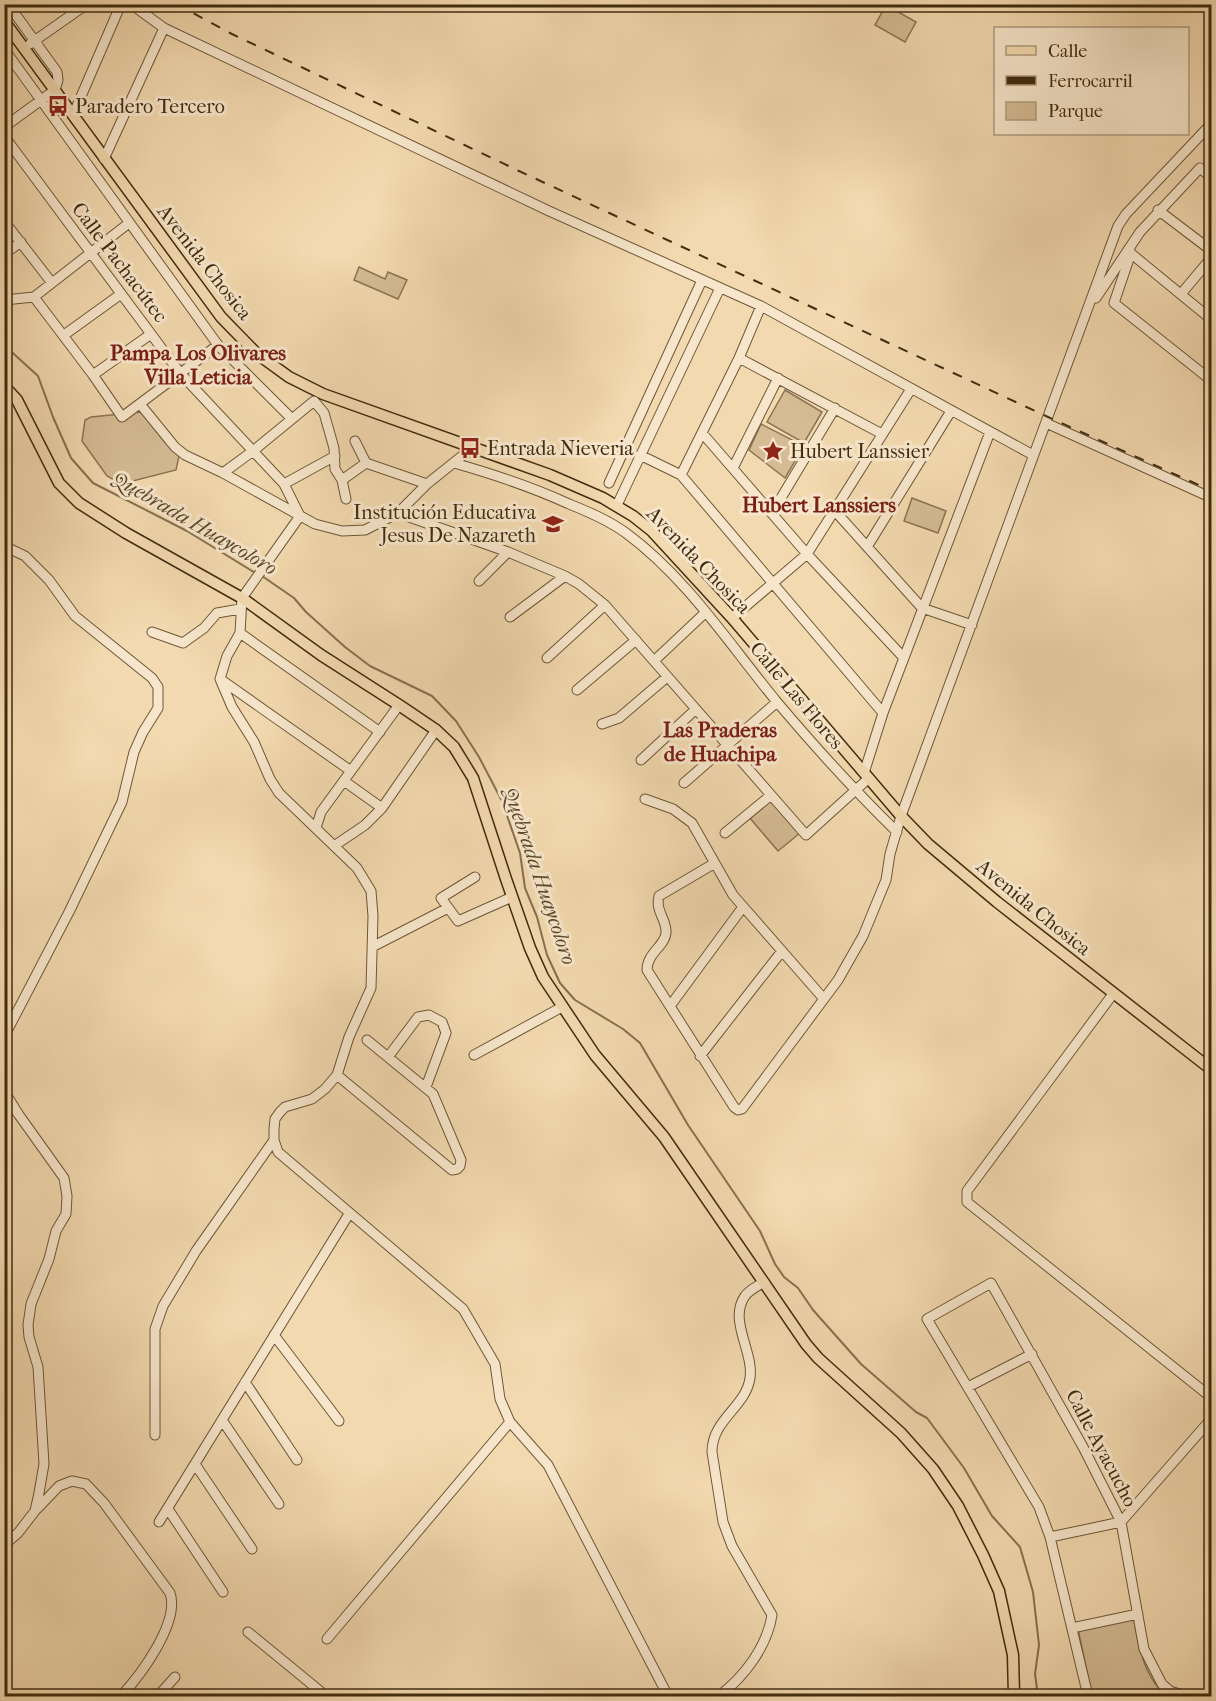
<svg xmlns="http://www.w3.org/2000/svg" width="1216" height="1701" viewBox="0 0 1216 1701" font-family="'IM FELL French Canon',serif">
  <rect width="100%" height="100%" fill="#f3d9af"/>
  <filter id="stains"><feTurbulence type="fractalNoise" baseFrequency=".00333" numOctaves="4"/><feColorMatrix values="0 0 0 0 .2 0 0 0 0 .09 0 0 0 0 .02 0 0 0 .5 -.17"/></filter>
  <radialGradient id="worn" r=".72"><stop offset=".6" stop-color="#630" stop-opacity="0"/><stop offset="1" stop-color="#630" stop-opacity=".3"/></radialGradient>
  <path fill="#d5bc94" stroke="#8b7452" stroke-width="1.5" d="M886,5L916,22L905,42L875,25Z
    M359,267L385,279L388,272L407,280L398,299L354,280Z
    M785,390L822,412L804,443L767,422Z
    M140,412C149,420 154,429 162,438C167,445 174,449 179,456L176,470L121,484L107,476L82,441L85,420L91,417Z
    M761,424L804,446L785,478L749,450Z
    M912,498L946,511L938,533L904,521Z
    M771,798L800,833L778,851L749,817Z
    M1133,1616C1139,1645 1142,1673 1165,1695L1164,1696H1095L1091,1691L1078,1629Z"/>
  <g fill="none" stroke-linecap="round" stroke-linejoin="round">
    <path stroke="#87704f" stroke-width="2" d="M4,345L38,376L53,417L71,458L93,483L187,531L257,574
      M262,576L294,598L306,612L345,647L370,666L432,696L456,721L479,757L502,801L520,853L525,888L537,917L547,955L560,983L575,1000L623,1029L640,1043L688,1125L760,1231L775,1264L784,1277L798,1288L813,1310L861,1364L916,1412L927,1418L964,1468L992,1516L1020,1547L1033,1592L1039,1645L1035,1674L1038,1696"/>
    <defs>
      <path id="minor" d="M164,28L549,211L761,306L1033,455
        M30,44L87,4
        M4,49L218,345L292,419
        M73,115L121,4
        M4,127L55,90L58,80L57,72L8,4
        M4,136L180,373L284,484L300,516L242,598L240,633L227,656L220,679L232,707L254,742L270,779L279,793L357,868L371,891L373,916L371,988L349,1037L337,1075L325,1089L312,1099L285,1107L280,1112L275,1119L274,1129V1140L278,1152L463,1309L495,1364L500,1399L510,1422L548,1465L668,1696
        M104,159L164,28L131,4
        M1158,210L1212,251
        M4,221L52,283
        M1128,251L1212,320
        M1131,253L1114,303L1212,381
        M4,254L21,242
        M1181,294L1212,257
        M34,297L93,375L122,417L218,345
        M34,297L129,223
        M1096,298L1140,232L1200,168L1212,178
        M4,300L34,297
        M64,335L121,294
        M739,358L882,434
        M93,375L151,334
        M140,404L175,447L185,455L223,473L315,524L342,531L365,530L398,513L427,484L472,448
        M1046,423L1212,498
        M703,434L807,554L904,658
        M355,441L366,463
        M640,455L681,475L883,713
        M454,463C493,474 532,487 569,504C589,512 608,520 626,533C687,578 729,644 777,702C815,747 855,791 897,832
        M733,468L778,378
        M223,473L253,451L314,401L324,413L334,448L335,469L342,480L346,499
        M681,475L739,358L761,306
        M342,480L366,463L427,484
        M609,483L702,280
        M284,484L335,456
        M617,505L720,288
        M835,511L922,608L972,625
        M398,513L508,552L565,576L579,584L605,605L806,835L869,778
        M772,513L835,408
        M4,546L25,556L49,580L75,616L152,678L158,687V708L143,732L134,752L122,802L69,912L6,1033L4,1041
        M867,547L951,411
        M479,581L508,552
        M510,617L565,576
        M732,618L807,554L911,389
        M152,632L183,643L204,628L217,613L240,609
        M240,633L380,732
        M547,658L605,605
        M655,660L706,612
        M220,679L351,771
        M577,690L636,640
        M602,724L619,718L667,677
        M641,760L696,709
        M864,773L883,713L990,432
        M344,781L382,808
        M684,783L777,702
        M645,799L673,809L692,823L733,895L824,999
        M316,828L321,812L399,705
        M725,833L771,795
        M334,846L365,825L382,808L436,730
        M715,863L659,896C655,912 667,919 666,933C665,946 647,953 647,970L734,1107L738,1110L742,1109L838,980L863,936L886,880L890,854L901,816L1118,226L1126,214L1212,123
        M475,877L441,898L458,921L512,897
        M372,947L448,908
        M1113,994L967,1191V1202L1212,1398
        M670,1006L743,907
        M474,1055L562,1007
        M700,1056L782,951
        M388,1057L418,1017L429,1015L442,1022L446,1033L426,1087
        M337,1075L452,1170L457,1169L460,1166L461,1160L433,1094L367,1040
        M4,1081L7,1096L19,1115L64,1178L67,1196L66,1214L56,1231L49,1259L31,1304L28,1325L29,1337L38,1367L44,1464L39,1493L35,1511L18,1533L4,1545
        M274,1335L339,1421
        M245,1382L297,1460
        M968,1387L1032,1354
        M222,1420L279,1504
        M155,1435V1329L163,1306L196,1251L274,1140
        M195,1464L252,1549
        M37,1509L59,1486L72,1481L86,1484L104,1503L170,1593C180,1622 141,1675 121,1696
        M168,1509L223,1592
        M159,1522L349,1214
        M1050,1537L1121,1522L1212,1418
        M1072,1628L1138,1614
        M248,1632L326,1696
        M327,1639L510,1422
        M158,1696L175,1677
        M719,1696C744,1677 767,1647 772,1615L732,1546L723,1522L712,1452C712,1419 746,1407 750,1378C754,1352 728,1320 745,1296C749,1290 758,1286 764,1282
        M1088,1696L1050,1537L1039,1507L927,1319L991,1283L1083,1447L1121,1522L1144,1649L1162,1684L1170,1691L1186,1696"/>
      <path id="major" d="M4,21L221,317L256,353L289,377L323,394L550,475L603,498L633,516L652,531L732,618L901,816L928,844L997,902L1212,1070
        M4,386L17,400L59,483L79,503L126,533L242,598L321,655L399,705L436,730L454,747L473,778L506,879L530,948L543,977L595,1055L664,1137L806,1344L818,1358L901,1433L933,1469L958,1506L983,1555L999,1591L1013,1655L1014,1696"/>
    </defs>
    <use href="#minor" stroke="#6e5737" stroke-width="11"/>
    <use href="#major" stroke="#412c0f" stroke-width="13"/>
    <use href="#minor" stroke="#f7e6cb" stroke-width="9"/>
    <use href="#major" stroke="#f3d9af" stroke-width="10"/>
    <path stroke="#412c0f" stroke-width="2" stroke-dasharray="10 10" stroke-linecap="butt" d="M176,4L232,34L519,171L1048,417L1212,491"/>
  </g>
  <defs>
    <symbol id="bus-bare" viewBox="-9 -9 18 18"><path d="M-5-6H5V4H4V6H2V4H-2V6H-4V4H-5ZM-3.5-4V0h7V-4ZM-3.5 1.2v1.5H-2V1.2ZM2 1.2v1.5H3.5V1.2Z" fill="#8f2418" stroke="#f7e6cb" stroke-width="2.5" paint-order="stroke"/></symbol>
    <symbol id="sight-bare" viewBox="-9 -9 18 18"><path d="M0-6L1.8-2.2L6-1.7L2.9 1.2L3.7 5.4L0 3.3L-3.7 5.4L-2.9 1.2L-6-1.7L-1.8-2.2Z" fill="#8f2418" stroke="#f7e6cb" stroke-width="2.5" paint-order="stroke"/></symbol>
    <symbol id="school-bare" viewBox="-9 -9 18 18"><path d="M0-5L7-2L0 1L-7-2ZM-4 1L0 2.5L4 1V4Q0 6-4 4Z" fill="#8f2418" stroke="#f7e6cb" stroke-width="2.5" paint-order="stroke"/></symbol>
  </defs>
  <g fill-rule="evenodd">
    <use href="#bus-bare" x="43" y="91" width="30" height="30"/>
    <use href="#bus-bare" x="455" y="433" width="30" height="30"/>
    <use href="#sight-bare" x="758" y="436" width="30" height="30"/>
    <use href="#school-bare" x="538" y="509" width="30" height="30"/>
  </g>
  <g text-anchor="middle" stroke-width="6" stroke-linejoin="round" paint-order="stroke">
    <g font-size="20" fill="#412c0f" stroke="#f7e6cb" text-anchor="start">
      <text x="75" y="113">Paradero Tercero</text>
      <text x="487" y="455">Entrada Nieveria</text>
      <text x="790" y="458">Hubert Lanssier</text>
      <text x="536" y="519" text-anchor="end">Institución Educativa<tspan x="536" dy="23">Jesus De Nazareth</tspan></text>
    </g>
    <g font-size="20" fill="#412c0f" stroke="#f7e6cb">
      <text transform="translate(120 262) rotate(53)" y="7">Calle Pachacútec</text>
      <text transform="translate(205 262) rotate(52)" y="7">Avenida Chosica</text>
      <text transform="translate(699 560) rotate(46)" y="7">Avenida Chosica</text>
      <text transform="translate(797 695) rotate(50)" y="7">Calle Las Flores</text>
      <text transform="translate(1034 907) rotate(39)" y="7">Avenida Chosica</text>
      <text transform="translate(1102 1448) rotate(62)" y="7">Calle Ayacucho</text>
    </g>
    <g font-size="21" font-weight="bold" fill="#7a1f14" stroke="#f7e6cb">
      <text x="198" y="360">Pampa Los Olivares<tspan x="198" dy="24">Villa Leticia</tspan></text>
      <text x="819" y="512">Hubert Lanssiers</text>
      <text x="720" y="737">Las Praderas<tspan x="720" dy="24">de Huachipa</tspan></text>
    </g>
    <g font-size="21" font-style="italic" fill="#5e482a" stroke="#f7e6cb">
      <text transform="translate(195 523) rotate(30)" y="7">Quebrada Huaycoloro</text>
      <text transform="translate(540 876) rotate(71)" y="7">Quebrada Huaycoloro</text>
    </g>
  </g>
  <rect width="1216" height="1701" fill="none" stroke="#f3d9af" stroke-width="24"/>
  <rect x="6" y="6" width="1204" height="1689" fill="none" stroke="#412c0f" stroke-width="3"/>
  <rect x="12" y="12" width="1192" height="1677" fill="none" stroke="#412c0f" stroke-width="1.5"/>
  <rect x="994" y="27" width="195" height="108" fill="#f7e6cb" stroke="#ae9c80" stroke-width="1.5"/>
  <rect x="1006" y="46" width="30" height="9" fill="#f3d9af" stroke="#ae9c80" stroke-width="1.5"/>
  <text x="1048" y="57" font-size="18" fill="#412c0f">Calle</text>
  <rect x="1006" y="76" width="30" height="9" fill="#412c0f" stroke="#ae9c80" stroke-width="1.5"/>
  <text x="1048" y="87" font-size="18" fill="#412c0f">Ferrocarril</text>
  <rect x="1006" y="102" width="30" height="18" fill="#d5bc94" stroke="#ae9c80" stroke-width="1.5"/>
  <text x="1048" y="117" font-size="18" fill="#412c0f">Parque</text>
  <rect width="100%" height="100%" filter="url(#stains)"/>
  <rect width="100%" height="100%" fill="url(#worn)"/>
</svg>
